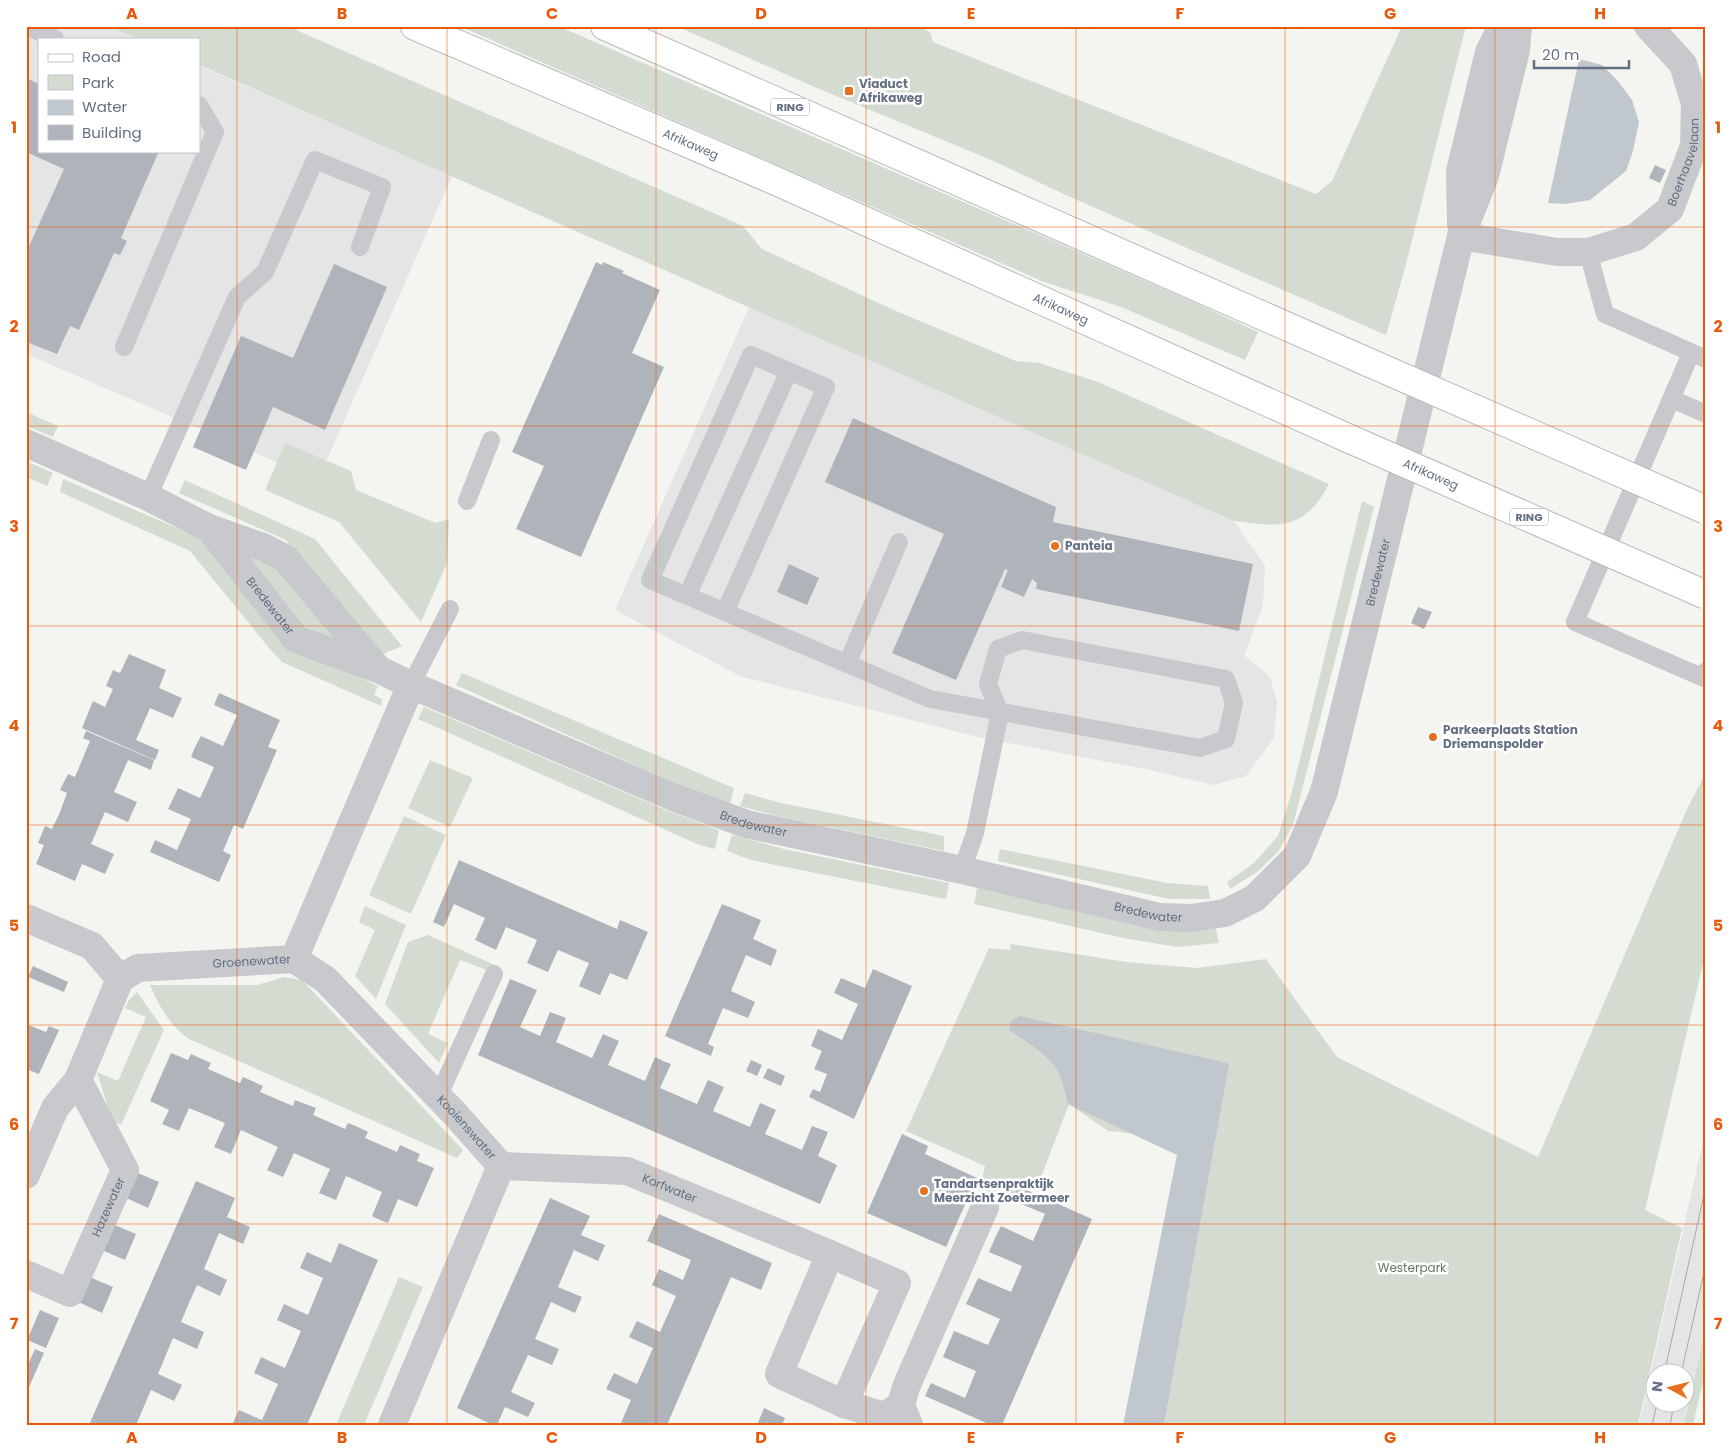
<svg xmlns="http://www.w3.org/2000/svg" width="1732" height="1451" viewBox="0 0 1732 1451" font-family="Poppins,sans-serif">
  <rect width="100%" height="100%" fill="#f4f5f0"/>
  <path fill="#e4e5e4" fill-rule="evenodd" d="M26,26H108L137,39H39V151H199V66L452,176L318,480L26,354Z
    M749,307L1234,521L1265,566L1263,606L1244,655L1270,677L1277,702L1274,738L1246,776L1213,785L1150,770L978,737L740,676L615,610Z
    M1706,1128V1327L1684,1425H1639ZM1654,1374H1684V1404H1654Z"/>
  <path fill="#d4dcd1" d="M108,26H287L743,226L762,249L896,311L1016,361L1039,363L1098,382L1329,484C1304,531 1281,527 1234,521L199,65V39H138Z
    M459,26H558L1187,299L1258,332L1245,360L1121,307L1044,282Z
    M676,26H918L930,32L933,42L1316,194L1332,181L1402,26H1466L1405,268L1386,335L1068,196L991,160L810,85Z
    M26,412L58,426L53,437L26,426Z
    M285,443L351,471L356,490L436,523L449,519L447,563L421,622L339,522L265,490Z
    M26,461L53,473L47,486L26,477Z
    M63,479L205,540L291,644L378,686L374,695L382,699L381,706L282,662L270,649L190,551L60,492Z
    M185,480L315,539L402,646L383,654L374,649L286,540L179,493Z
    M1362,501L1374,507L1293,825L1278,852L1257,872L1230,889L1227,882L1254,863L1278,836L1293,788Z
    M244,551L277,563L337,640L301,625Z
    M462,673L734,788L730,804L668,780L456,685Z
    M424,707L666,810L719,830L715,849L697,844L418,719Z
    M430,760L473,778L450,827L408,808Z
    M1706,772V951L1645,1210L1682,1228L1638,1425H1164L1215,1141L1108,1131L1069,1104L1040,1180L1033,1189L1004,1202L980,1188L985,1166L906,1131L989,948L1010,950L1011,944L1127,962L1197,968L1266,959L1337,1057L1538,1157L1687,809Z
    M745,793L781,803L944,836V851L777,816L740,806Z
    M404,816L446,835L411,914L369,895Z
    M732,835L784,849L949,883L946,899L751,860L727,851Z
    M1000,849L1167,883L1208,886L1210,899H1169L998,861Z
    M977,888L1155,927L1215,925L1219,943L1177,947L1123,938L974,904Z
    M365,906L406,925L376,999L355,976L375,930L359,922Z
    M428,935L495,965L492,972L460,960L428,1034L448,1043L439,1063L385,1004L408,942Z
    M284,977L302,980L463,1150L457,1158L187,1038C170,1025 158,1005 150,985H257Z
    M137,992L164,1030L121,1125L112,1121L97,1072L118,1081L146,1017L125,1008L129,1000Z
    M399,1277L423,1287L364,1425H336Z
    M1706,1327V1368L1693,1425H1684Z"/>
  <path fill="#c0c8ce" d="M1579,59L1602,65L1618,81L1632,100L1639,122L1633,151L1626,171L1590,200L1565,204L1548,203Z
    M1020,1016L1215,1060L1229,1064L1164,1425H1123L1177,1155L1068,1104C1065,1093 1063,1081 1057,1070C1049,1055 1023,1040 1009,1030L1011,1021Z"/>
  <path fill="#afb4ba" d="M26,78L39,84V151H159L121,238L127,241L120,255L114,253L79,330L70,326L57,354L29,343L26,350V253L64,169L26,152Z
    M1655,165L1666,170L1660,183L1649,178Z
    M596,262L602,265L603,262L624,271L622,273L660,290L632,353L664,367L581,557L516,529L544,466L512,452Z
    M334,264L387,287L325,430L273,407L246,470L193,447L241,336L293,358Z
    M853,418L1056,507L1053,522L1253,564L1239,631L1036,589L1037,583L1032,579L1024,597L1001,587L1008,570L1005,569L956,680L892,653L944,534L825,482Z
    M789,564L819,578L807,605L777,592Z
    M1418,607L1432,612L1424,629L1411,623Z
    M129,654L166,670L159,688L182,698L173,718L150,708L136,740L159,750L155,760L82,728L93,701L105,707L113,689L106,686L113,670L120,673Z
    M219,693L280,720L268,747L277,750L243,829L234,825L223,851L231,855L219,882L150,852L155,840L177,850L191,819L168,809L173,799L178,788L200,798L207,783L214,767L191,757L195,747L201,736L223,746L237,715L214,705Z
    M86,731L154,760L151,770L128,760L114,792L137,802L132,813L128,822L105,812L91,844L114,854L109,865L105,874L82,864L75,881L36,864L44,845L38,843L45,826L52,829L60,812L67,793L60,790L68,774L75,777L90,741L83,738Z
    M459,860L617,929L620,920L648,932L627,980L610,973L600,995L579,986L589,963L558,950L548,972L527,963L537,940L506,927L496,950L475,940L485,918L454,904L444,927L433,922Z
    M722,904L761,920L753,939L777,950L771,966L746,955L731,991L755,1002L748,1018L723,1008L708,1044L714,1047L711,1056L665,1036Z
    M33,966L68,982L64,992L28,977Z
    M873,969L912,986L854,1119L809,1097L813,1089L820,1092L827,1074L814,1069L822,1051L811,1046L818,1029L842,1040L858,1004L834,993L841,978L865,988Z
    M510,979L537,990L520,1027L540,1036L550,1012L566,1018L556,1042L592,1058L603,1034L619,1041L608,1065L645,1081L655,1057L663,1061L671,1064L660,1088L697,1104L708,1080L724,1087L713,1111L750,1127L760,1103L767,1106L776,1110L765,1134L802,1150L812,1126L828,1132L818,1156L837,1165L820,1204L478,1055Z
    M26,1024L46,1032L49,1026L59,1030L39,1074L26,1069Z
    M171,1053L188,1060L191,1054L211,1063L208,1069L240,1083L243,1077L263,1086L260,1092L293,1106L295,1100L316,1108L313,1115L345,1129L348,1123L358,1127L368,1132L365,1138L397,1152L400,1145L420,1154L417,1161L434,1168L417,1207L398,1199L388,1223L380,1220L372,1216L382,1192L346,1176L336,1200L319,1193L330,1169L294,1153L283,1177L267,1170L278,1147L241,1130L231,1154L214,1147L225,1123L189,1108L179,1131L162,1124L169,1110L150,1101Z
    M751,1060L762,1065L757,1076L746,1071Z
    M768,1068L785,1076L781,1086L763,1078Z
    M902,1134L928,1146L925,1154L977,1178L946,1247L867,1213Z
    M133,1171L159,1182L148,1208L122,1196Z
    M196,1181L235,1198L227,1217L250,1227L243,1244L219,1233L204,1269L227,1280L220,1296L197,1285L189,1303L181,1322L204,1332L197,1349L173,1338L158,1374L182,1385L174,1401L151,1390L136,1425H89Z
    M1018,1186L1092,1219L1002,1425H991L925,1396L931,1383L965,1398L976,1371L943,1357L954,1331L988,1345L1000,1319L966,1304L978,1278L1011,1292L1022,1266L989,1252L995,1238L1001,1226L1033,1241L1045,1214L1012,1200Z
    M550,1198L590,1216L581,1235L605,1245L598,1261L574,1250L558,1287L582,1297L575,1313L551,1302L535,1339L559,1349L552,1365L528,1355L511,1392L535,1403L528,1417L505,1407L497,1425H493L457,1408Z
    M659,1214L772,1263L761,1290L731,1277L667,1425H620L631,1400L606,1389L614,1373L637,1384L653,1348L629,1337L637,1321L660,1332L676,1296L652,1285L659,1269L683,1280L691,1260L647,1241Z
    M110,1223L136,1234L125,1260L99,1249Z
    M339,1243L378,1260L307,1425H232L239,1410L262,1420L278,1384L254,1373L261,1357L285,1368L301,1331L277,1320L284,1304L308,1315L323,1278L300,1268L303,1261L307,1252L331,1263Z
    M87,1276L113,1287L102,1313L76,1301Z
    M40,1310L59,1318L46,1348L27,1340Z
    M35,1349L44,1353L26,1394V1369Z
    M764,1408L785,1418L782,1425H757Z"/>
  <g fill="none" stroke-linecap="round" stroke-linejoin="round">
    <defs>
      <g id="primary">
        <path id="s7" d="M415,26L776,181L1352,440"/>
        <path d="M605,26L1370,363"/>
      </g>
    </defs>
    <use href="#primary" stroke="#b7babe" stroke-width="30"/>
    <path stroke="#c7c9cd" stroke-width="18" d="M26,26L55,39
      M1588,252L1605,314L1706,359
      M124,347L215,132L199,105
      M1691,353L1575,622L1704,678L1706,671
      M1672,399L1706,414
      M148,497L237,297L265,272L315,160L382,187L360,247
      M467,501L491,440
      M687,596L789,371
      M725,612L826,387L751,355L650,580L930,699L1200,748L1226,739L1234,703L1226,679L1022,640L998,649L988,684L1000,713L975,833L962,870
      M847,664L899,542
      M411,685L450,609
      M438,1097L494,974"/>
    <g stroke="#c7c9cd" stroke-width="28">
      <path id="s1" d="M1461,236L1557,252H1588L1636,237L1670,209L1694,146L1695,104L1683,64L1648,26"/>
      <path d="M26,918L92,946L120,979"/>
      <path id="s2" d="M294,959L325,979L455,1114L501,1166L392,1425"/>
      <path d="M294,959L411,685"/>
      <path id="s3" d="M120,979L138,968L294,959"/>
      <path id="s4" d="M501,1166L627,1171L830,1254L779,1374L844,1404L897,1283L830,1254"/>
      <path d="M26,1175L55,1108L78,1080L120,979"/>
      <path id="s5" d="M26,1274L70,1293L125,1170L78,1080"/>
      <path d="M844,1404L884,1416L901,1405"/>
      <path d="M909,1425L901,1405L906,1387L985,1207"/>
    </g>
    <g stroke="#c7c9cd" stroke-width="28">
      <path d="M1461,224L1460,171L1489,52L1502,26"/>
      <path d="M26,443L148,497L209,528L263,547L285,558L377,668"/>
      <path id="s6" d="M209,528L296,639L378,669L411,685L673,797L746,824L962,870L1160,917L1191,918L1225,913L1255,898L1297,856L1324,792L1461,236L1485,176L1516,50L1518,26"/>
    </g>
    <use href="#primary" stroke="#fff" stroke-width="28"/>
    <path stroke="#a4a8af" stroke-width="1" d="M1664,1374L1706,1186
      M1681,1374L1706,1264
      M1652,1425L1657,1404
      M1670,1425L1674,1404"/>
    <defs>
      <g id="primary-bridge">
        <path d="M1370,363L1706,510"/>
        <path id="s8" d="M1352,440L1706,595"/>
      </g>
    </defs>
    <use href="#primary-bridge" stroke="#b7babe" stroke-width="30" stroke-linecap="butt"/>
    <use href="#primary-bridge" stroke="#fff" stroke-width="28"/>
  </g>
  <path fill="none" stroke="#e8590c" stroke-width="1" stroke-opacity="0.55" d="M237,26V1425M447,26V1425M656,26V1425M866,26V1425M1076,26V1425M1285,26V1425M1495,26V1425M26,227H1706M26,426H1706M26,626H1706M26,825H1706M26,1025H1706M26,1224H1706"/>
  <g fill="#e57120" stroke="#fff" stroke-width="2">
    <rect x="844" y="86" width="10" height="10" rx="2.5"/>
    <circle cx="1055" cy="546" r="5"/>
    <circle cx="1433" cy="737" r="5"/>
    <circle cx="924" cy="1191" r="5"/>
  </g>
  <g text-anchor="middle" stroke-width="5" stroke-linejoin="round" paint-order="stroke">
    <g fill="#fff" stroke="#929aa8" stroke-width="1">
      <rect x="771" y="98.5" width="38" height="17" rx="4"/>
      <rect x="1510" y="508.5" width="38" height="17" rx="4"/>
    </g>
    <g font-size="11" font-weight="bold" fill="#636f82">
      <text x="790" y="111">RING</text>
      <text x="1529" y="521">RING</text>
    </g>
    <g font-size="12" font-weight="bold" fill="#636f82" stroke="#fff" text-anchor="start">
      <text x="859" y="88">Viaduct<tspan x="859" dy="14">Afrikaweg</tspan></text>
      <text x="1065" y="550">Panteia</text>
      <text x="1443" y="734">Parkeerplaats Station<tspan x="1443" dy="14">Driemanspolder</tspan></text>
      <text x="934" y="1188">Tandartsenpraktijk<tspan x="934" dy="14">Meerzicht Zoetermeer</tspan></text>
    </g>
    <g font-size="12" fill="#636f82" stroke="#fff">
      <text dy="4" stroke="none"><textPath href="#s7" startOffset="300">Afrikaweg</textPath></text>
      <text dy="4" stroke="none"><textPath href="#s1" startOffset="272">Boerhaavelaan</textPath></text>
      <text dy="4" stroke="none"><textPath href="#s7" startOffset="705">Afrikaweg</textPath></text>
      <text dy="4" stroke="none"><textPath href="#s8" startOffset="86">Afrikaweg</textPath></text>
      <text dy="4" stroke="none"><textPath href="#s6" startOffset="1506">Bredewater</textPath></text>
      <text dy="4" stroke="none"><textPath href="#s6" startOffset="99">Bredewater</textPath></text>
      <text dy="4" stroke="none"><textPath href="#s6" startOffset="635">Bredewater</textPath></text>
      <text dy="4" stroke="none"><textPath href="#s6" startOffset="1040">Bredewater</textPath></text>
      <text dy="4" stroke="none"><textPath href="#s3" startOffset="135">Groenewater</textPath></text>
      <text dy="4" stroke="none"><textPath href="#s2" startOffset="242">Kooienswater</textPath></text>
      <text dy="4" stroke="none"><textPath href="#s4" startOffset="172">Korfwater</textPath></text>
      <text dy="4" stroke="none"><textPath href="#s5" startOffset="142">Hazewater</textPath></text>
    </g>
    <g font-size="12" fill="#627962" stroke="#fff">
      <text x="1412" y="1272">Westerpark</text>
    </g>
  </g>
  <rect width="1732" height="1451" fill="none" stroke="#ffffff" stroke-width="55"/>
  <rect x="38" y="38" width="162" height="115" fill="#ffffff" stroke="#c1c5cd"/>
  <rect x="48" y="54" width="25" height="8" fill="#ffffff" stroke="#c1c5cd"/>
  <text x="82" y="62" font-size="15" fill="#636f82">Road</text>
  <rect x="48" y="75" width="25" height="15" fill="#d4dcd1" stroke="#c1c5cd"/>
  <text x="82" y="88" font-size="15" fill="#636f82">Park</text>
  <rect x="48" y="100" width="25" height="15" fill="#c0c8ce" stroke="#c1c5cd"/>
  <text x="82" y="112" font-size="15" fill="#636f82">Water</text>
  <rect x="48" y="125" width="25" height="15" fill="#afb4ba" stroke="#c1c5cd"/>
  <text x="82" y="138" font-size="15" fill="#636f82">Building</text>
  <g transform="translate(1670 1388) rotate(277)"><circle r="24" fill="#ffffff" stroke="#c1c5cd"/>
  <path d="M0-4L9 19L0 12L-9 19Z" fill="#e57120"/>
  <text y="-8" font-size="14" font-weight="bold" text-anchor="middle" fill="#636f82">N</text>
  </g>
  <path d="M1534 60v8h95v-8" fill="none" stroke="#636f82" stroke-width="2.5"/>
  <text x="1542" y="60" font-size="15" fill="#636f82" stroke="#ffffff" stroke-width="4" paint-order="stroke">20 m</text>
  <rect x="28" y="28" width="1676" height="1396" fill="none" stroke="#e8590c" stroke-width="2"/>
  <g font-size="16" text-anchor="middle" font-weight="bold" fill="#e8590c">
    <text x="132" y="19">A</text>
    <text x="342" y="19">B</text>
    <text x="552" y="19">C</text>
    <text x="761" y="19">D</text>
    <text x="971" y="19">E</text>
    <text x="1180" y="19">F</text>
    <text x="1390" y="19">G</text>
    <text x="1600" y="19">H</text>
    <text x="14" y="133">1</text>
    <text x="1718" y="133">1</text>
    <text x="14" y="332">2</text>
    <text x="1718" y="332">2</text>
    <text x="14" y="532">3</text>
    <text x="1718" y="532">3</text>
    <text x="14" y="731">4</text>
    <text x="1718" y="731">4</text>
    <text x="14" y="931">5</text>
    <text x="1718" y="931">5</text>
    <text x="14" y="1130">6</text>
    <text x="1718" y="1130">6</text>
    <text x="14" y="1329">7</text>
    <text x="1718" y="1329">7</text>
    <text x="132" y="1443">A</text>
    <text x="342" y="1443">B</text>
    <text x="552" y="1443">C</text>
    <text x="761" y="1443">D</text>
    <text x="971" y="1443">E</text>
    <text x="1180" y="1443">F</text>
    <text x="1390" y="1443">G</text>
    <text x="1600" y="1443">H</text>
  </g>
</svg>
